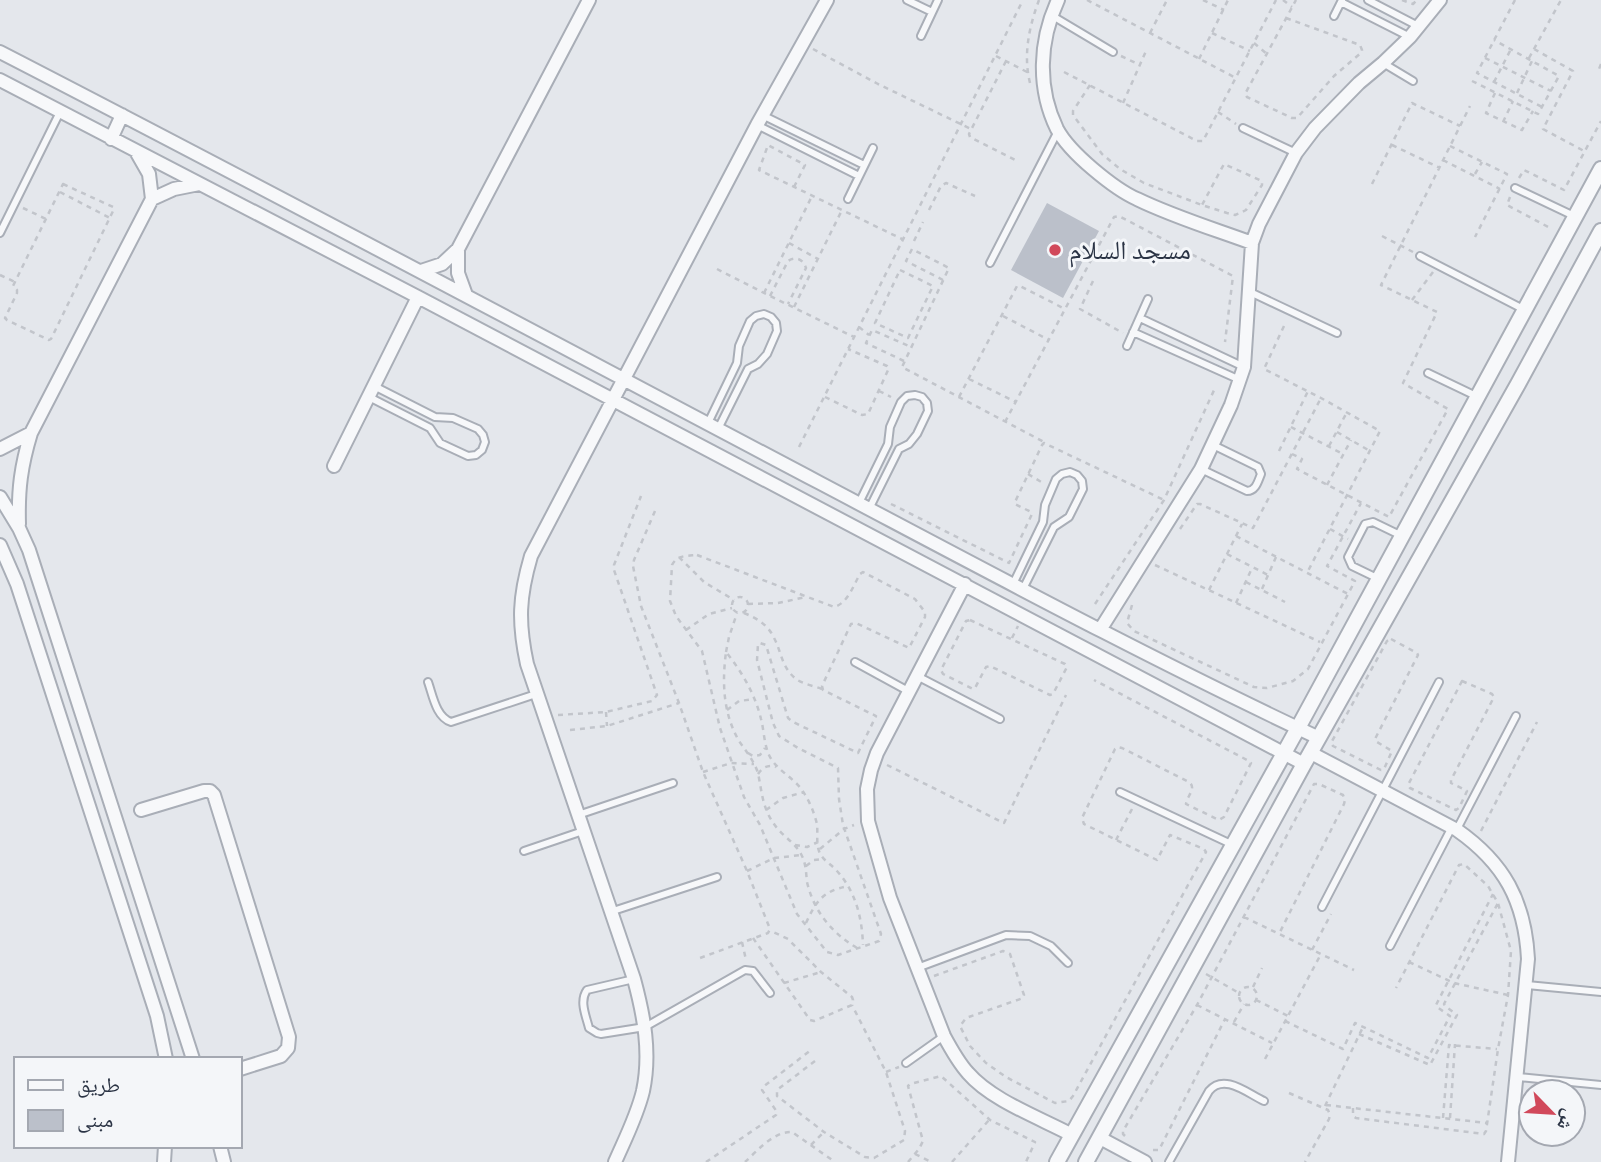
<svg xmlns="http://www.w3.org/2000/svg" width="1601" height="1162" viewBox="0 0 1601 1162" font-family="'PT Sans Narrow','Noto Naskh Arabic',sans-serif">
  <rect width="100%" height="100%" fill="#e4e7ec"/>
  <path fill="#bbc0ca" d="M1047,203L1099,231L1063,298L1011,270Z"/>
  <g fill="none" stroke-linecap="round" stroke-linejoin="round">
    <defs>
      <path id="service" d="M907,0L932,12
        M1368,0L1418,26
        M1341,2L1410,37
        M1051,15L1113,52
        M1334,16L1342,0
        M921,36L938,0
        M1383,63L1413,81
        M762,115L864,165
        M757,125L859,176
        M1243,128L1296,153
        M1515,188L1574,216
        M848,199L873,148
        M0,233L60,112
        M1420,256L1523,309
        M990,263L1058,131
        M1250,292L1337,333
        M1140,318L1244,367
        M1133,332L1240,380
        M1127,346L1148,299
        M1428,373L1476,396
        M369,397L430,428L440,443L468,456L476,455L482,450L485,442L483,435L478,429L453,418L435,417L374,386
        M708,423L737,363L739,346L750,321L756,316L764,314L771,317L776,323L777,331L767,354L758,364L748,369L718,429
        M1201,469L1247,491C1256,491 1258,481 1261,474L1258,467L1213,445
        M859,503L888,444L890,427L901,402L907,396L915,395L922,397L927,403L928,411L917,434L909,444L899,449L869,509
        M1379,579L1352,566L1348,557L1365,524L1373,522L1402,536
        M1013,584L1043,522L1045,505L1056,479L1062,474L1070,472L1077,475L1082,481L1083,489L1069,517L1054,527L1023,589
        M855,662L908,691
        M917,676L1000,719
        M428,682C433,696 436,717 451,722L536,694
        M1120,792L1231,844
        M578,815L673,783
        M1457,829L1516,716
        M524,851L583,831
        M1322,907L1439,682
        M610,912L717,877
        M1390,946L1452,827
        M917,968L1006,935L1030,936L1051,946L1068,963
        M634,979L587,990C579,1001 586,1016 589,1028L597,1033L601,1034L645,1027L745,970L753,971L770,993
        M1527,985L1601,992
        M906,1063L944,1036
        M1518,1077L1601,1085
        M1169,1162L1209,1091C1224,1073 1247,1093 1264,1101"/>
      <path id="minor" d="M1058,0C1039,41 1037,88 1057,129C1065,144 1080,158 1093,169C1106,180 1121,192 1137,199C1174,217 1214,229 1252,243
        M0,52C274,193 547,339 820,483C985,570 1150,659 1319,738
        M0,80L418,297L1304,764
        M111,139L122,115
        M152,199L174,189L199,184
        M458,249V273L466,295
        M421,271L442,264L458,249L589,0
        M0,449L31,433
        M334,466L418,297
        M0,497L19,528L29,550L193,1059
        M19,524C18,489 21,466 31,433L152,199L149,174L137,153
        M0,545L17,584L157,1016L166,1059
        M965,584L877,753L871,770L867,789L868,821L890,898L944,1036C951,1049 958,1062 968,1073C991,1100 1040,1118 1072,1135
        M1100,630L1201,469L1231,405L1244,367L1252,243L1259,224L1296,153L1315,128L1359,83L1383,63L1410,37L1440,0
        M1311,753L1457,830C1504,863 1525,901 1528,959L1508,1162
        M141,810L204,791H210L214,795L289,1037L288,1048L281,1056L240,1069
        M1100,1138L1145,1162
        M220,1146L224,1162
        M164,1162L165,1146
        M615,1162C625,1139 637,1116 643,1091C651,1053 644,1016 634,979L527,664C518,622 519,597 531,556L757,125L827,0"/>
      <path id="tertiary" d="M1057,1162L1298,728L1601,169
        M1086,1162L1304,764L1518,384L1601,231"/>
    </defs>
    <use href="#service" stroke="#a9aeb7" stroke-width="10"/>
    <use href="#minor" stroke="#a9aeb7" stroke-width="16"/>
    <use href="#tertiary" stroke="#a9aeb7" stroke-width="18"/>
    <path stroke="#c2c5cb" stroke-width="2.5" stroke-dasharray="5 5" stroke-linecap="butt" d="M1087,0L1236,78
      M1203,0L1224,10
      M1283,0L1292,7
      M1402,0L1413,4L1417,0
      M1515,0L1477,73L1542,107
      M1286,18L1360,45L1362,50V52L1334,76L1297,118H1292L1247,97L1245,94L1296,0
      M1150,33L1167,0
      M1212,33L1250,51
      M1254,43L1267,54
      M813,49L878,84L971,129
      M1534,49L1573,71L1543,129L1584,151
      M996,56L1027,72
      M1121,56L1140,65
      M1485,58L1551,91
      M1529,58L1561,0
      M1199,59L1228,0
      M1006,61L969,134L970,137L1017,161
      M1601,64L1599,69L1601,71
      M1064,72L1197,141H1203L1276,0
      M1472,81L1538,114L1559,76L1494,40
      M1494,82L1511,49
      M1030,83C1023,55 1029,27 1039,0
      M1090,85L1073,111V115L1102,154L1120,169L1144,183L1202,205L1227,213L1235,215L1240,213L1246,210L1262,185V181L1224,164L1202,205
      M1495,93L1486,113L1522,130L1533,111
      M1517,93L1532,61
      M1123,103L1146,51
      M1218,112L1236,124
      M1503,122L1513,101
      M1392,145L1440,168
      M1450,146L1507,174L1475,237
      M1443,160L1500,189
      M1475,174L1482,162
      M1519,178L1524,170L1564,190L1601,121
      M63,184L113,207L114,209L51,339L49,340L7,320L5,318L17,293V290L13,286Z
      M1372,184L1412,103L1460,126
      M794,187L805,165L768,145L759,170L902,239
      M60,192L110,218
      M1510,197L1507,205L1552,229
      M23,208L46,219
      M929,210L941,186L946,183L975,196
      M1382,236L1413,252
      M914,241L923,222
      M789,243L818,259
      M717,269L764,293L854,337
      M900,270L933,286L908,338L875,323Z
      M0,275L15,282
      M943,280L906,261L912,249L949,268L902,367L1044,442
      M1093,281L1080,309L1123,333
      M764,293L812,196
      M770,296L788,261C796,256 803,259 806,268L788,304
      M1412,300L1433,272
      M794,307L842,210
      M1003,316L1049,340
      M1284,326L1264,369L1321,398L1380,431L1307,573
      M859,327L869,335
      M904,361L866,343L872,330L911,347
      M969,379L1016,402
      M879,391L891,397
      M825,397L862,415L868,414L889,368L887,366L848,349
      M959,397L1017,286H1020L1065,309
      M1005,422L1114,217L1119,216L1233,276L1225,342
      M1291,427L1343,454
      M1337,432L1370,451
      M1329,446L1347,412
      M799,447L1023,0
      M1279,451L1308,391
      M1292,454L1302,459L1297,469L1389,517L1448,409L1403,383L1437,312L1381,285L1470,106
      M1028,474L1043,483
      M1327,485L1351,440
      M891,504L1009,563L1032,514L1031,512L1015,504V502L1042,445L1044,443L1164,500
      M655,511L634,560L633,566L641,606L679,703L703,772L747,871L770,929L768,933L700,958
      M1180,529L1197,504H1200L1253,528L1321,398
      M1330,529L1348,539
      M1236,536L1348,594
      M1227,554L1268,575
      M697,555L834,607C848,603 853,586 860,574L863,572L915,599L925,612V617L909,648L856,623L851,624L822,686L823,690L876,716L858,753L793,722L788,718L766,645L760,643L758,644L757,660L773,723L779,736L798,748L838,768L839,799L843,825L881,934L879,941L838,955L827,952L797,914L760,825L744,797L720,728L702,651L676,616L670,601L672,565C677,555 686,556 697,555Z
      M679,557L704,582L734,600
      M1155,565L1320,642
      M1246,582L1285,602
      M1262,589L1276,557
      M1209,590L1242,524
      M732 605a8 8 0 1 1 16 0a8 8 0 1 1-16 0Z
      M1236,603L1252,568
      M748,604L778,603L806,597
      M1095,604L1164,500L1215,388
      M1132,605L1127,623L1134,631L1254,687L1267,688L1293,681L1308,669L1355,581L1327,566L1361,503
      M744,613C756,618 767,624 773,636C782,652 781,667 796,679C803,684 814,686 822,689
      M970,620L1065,664L1067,667L1053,694L1050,695L990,666L986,667L975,688L973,689L943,674L941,670L966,621Z
      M686,630L709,614L732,608
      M1012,638L1018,626
      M1391,639L1417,653L1418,655L1375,739L1377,742L1392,751L1384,769L1381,770L1333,746L1331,743L1387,641Z
      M726,652L729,637L737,613
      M1462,681L1492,694L1494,697L1451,780V783L1467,791L1459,808L1456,810L1410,788L1408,785Z
      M727,710L739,701L755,699
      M606,712L607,726
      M558,715L606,712L652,701L657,695L614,570V565L641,496
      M570,730L607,726L679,703
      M748,753L753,756L760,755L765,748
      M887,765L1004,823L1066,695
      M703,772L731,763L754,764
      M758,774C762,768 768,764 776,767
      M766,810L783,798L804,792
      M1481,831L1537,722
      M1116,840L1132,809
      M795,845L807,847L818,842
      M820,849L844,829L854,825
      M806,866L814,860L824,859
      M747,871L774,858L802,855
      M1244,917L1354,970
      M806,923C816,901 823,891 848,886
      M753,938L810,1020L814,1021L852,1005L853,1000L852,997L821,972L788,939L771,931
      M742,942L746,960
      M857,948C832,933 814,912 807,882C806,873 806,864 802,856C796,843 782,836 774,824C762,807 762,792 758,773C754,761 746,751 739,741C723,713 722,683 726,652C742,672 755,694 761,719C764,730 764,744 769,755C776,770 793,777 802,790C809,800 814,812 817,824C818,833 816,843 819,851C822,860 831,864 837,871C856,892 862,918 863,945
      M1312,950L1331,914
      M1409,962L1454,983L1508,995
      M1206,974L1239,993
      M934,976L1003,951L1010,954L1024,995L1023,998L966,1018L960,1026L970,1046L986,1063L1006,1077L1055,1103L1069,1101L1073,1096L1206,852L1204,849L1170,835L1157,860L1084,824L1082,818L1115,749L1118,747L1122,748L1189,782C1197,788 1187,796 1186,804L1219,820L1224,817L1251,763L1249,761L1094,680
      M784,983L821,972
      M1239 996a9 9 0 1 1 18 0a9 9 0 1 1-18 0Z
      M1253,987L1262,968
      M1256,1000L1288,1016
      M1197,1005L1272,1043
      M1285,1021L1343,1049L1355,1023L1428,1058L1450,1016L1437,1007L1436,1005L1493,894
      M1234,1022L1244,1004
      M1359,1034L1430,1065L1457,1015L1445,1006L1444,1004L1498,903
      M1265,1059L1321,954
      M815,1061L777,1090V1096L824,1132L865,1157L874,1158L904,1140L905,1131L886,1072L852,1005
      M886,1072L899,1067
      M1289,1093L1328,1110L1330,1115L1329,1119L1305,1162
      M1326,1105L1487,1123
      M1325,1106L1363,1027
      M1353,1108V1116L1356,1118L1484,1134L1486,1131L1498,1049L1508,995L1511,951L1498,903L1488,886L1464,864L1459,865L1396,988
      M1443,1118L1449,1045L1497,1049
      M1450,1118L1455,1044
      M1125,1136L1123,1134V1131L1197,1005L1314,784H1319L1343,795L1345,800L1344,804L1279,934
      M811,1145L823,1133
      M1153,1150H1159L1225,1019
      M915,1154L931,1162
      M706,1162L776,1115L777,1112L762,1090L763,1087L811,1050
      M745,1162C757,1151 774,1131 792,1132L835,1162
      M908,1162L919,1149L923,1141L908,1086L910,1084L941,1076L990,1120L1035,1142L1026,1162
      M952,1162L989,1120"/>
    <use href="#service" stroke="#f7f8fa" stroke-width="6"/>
    <use href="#minor" stroke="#f7f8fa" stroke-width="12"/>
    <use href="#tertiary" stroke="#f7f8fa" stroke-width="14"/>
  </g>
  <circle fill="#d1495b" stroke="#f4f6f9" stroke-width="2.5" cx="1055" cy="250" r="7"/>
  <g text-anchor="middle" stroke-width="6" stroke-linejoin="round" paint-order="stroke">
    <g font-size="26" fill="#2b3445" stroke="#f4f6f9" text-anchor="start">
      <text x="1069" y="259">مسجد السلام</text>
    </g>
  </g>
  <rect x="14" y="1057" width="228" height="91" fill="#f4f6f9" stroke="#a4a8b1" stroke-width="2"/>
  <rect x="28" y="1080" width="35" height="10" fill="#f7f8fa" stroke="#a4a8b1" stroke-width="2"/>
  <text x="77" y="1092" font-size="21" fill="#2b3445">طريق</text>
  <rect x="28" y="1110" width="35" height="21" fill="#bbc0ca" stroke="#a4a8b1" stroke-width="2"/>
  <text x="77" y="1127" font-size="21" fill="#2b3445">مبنى</text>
  <g transform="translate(1552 1113) rotate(115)"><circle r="33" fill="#f4f6f9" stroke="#a4a8b1" stroke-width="2"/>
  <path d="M0-5L12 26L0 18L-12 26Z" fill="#d1495b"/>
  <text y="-10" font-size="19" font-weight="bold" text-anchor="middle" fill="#2b3445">ش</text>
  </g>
</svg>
